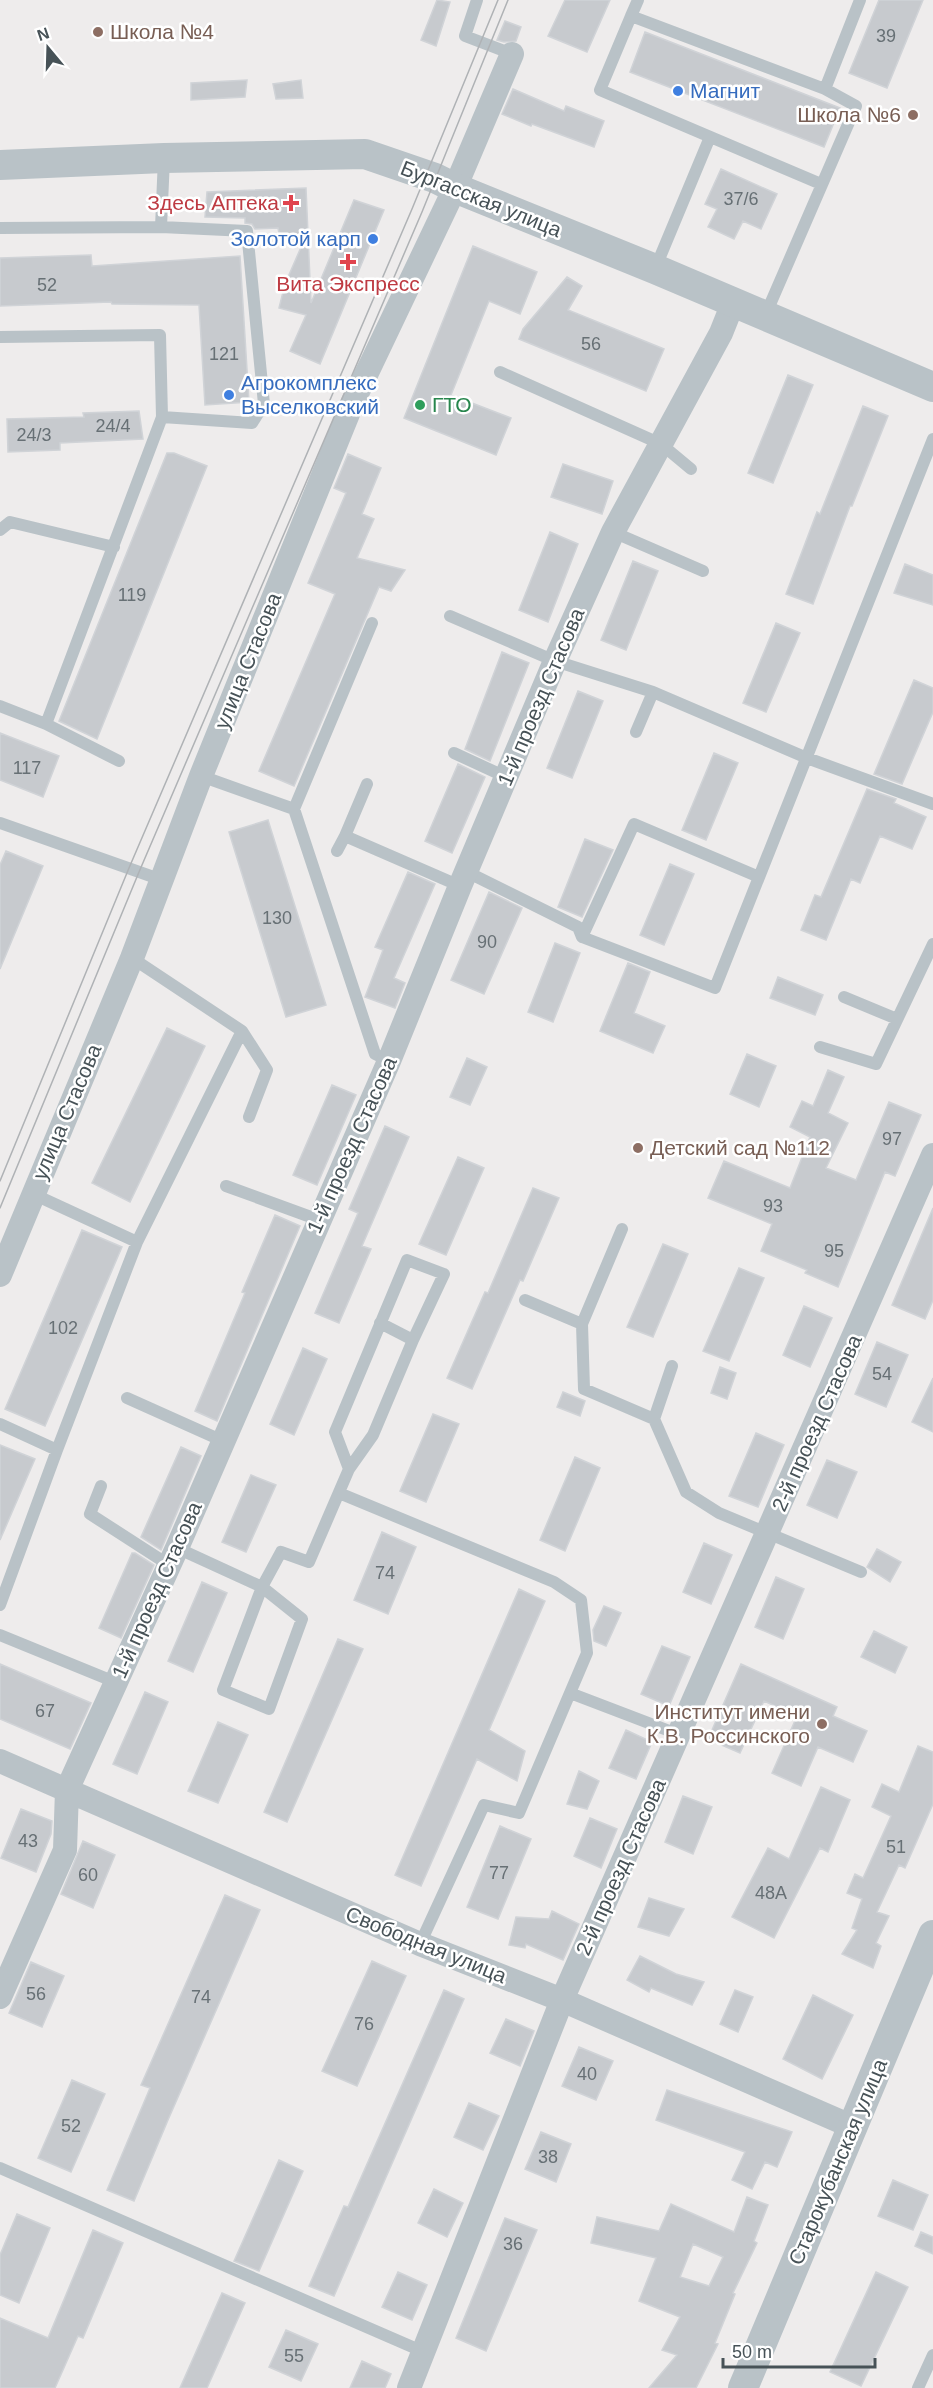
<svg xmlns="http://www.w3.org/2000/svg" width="933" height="2388" viewBox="0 0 933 2388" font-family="Arial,sans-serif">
  <rect width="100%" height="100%" fill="#eeecec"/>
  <path fill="#c7cace" stroke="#d0d3d7" stroke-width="1.5" fill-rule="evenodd" d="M437,0L450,2L436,46L421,40Z
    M565,0H610L587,52L548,36Z
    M879,0H923L887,88L849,73Z
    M505,21L521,27L516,41L504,42L497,40Z
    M645,32L840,108L824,147L630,72Z
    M247,80L245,97L191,100V83Z
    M301,80L303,98L276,99L273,84Z
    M513,89L564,111L566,106L604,121L594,147L532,124L531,126L502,114Z
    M721,169L777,194L761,229L743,221L734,239L708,227L717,209L705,204Z
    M306,188L311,303L354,200L384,210L320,364L290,351L306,315L279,308L285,284L305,238L280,240L278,228L255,229L252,224L245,223V218L205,217L207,192Z
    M473,246L537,272L520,314L489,301L451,395L511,418L496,455L404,418Z
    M91,255L92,266L240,256L249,402L205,405L199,305L112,304L111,302L0,306V258Z
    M567,277L582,286L568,310L664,349L646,391L519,339L523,329Z
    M788,375L813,385L773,483L748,473Z
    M863,406L888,416L852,506H850L813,604L786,594L817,512L820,514Z
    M139,411L143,439L60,443V450L8,452L7,419L84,417L83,413Z
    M167,453H174L207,466L97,739L59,721Z
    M348,454L381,468L362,514L374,519L357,558L405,570L391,591L379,587L294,786L259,771L335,594L308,583L346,493L334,488Z
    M563,464L613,481L602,514L551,497Z
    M550,532L578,544L548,622L519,610Z
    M633,561L658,571L626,650L601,640Z
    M905,564L933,575V605L894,593Z
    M776,623L800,633L766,712L743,703Z
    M502,652L529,663L490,761L465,749Z
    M914,680L933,688V712L902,784L874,774Z
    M578,691L603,701L572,778L547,768Z
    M0,733L59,756L43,797L0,780Z
    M714,753L738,763L706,840L682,830Z
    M458,764L485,777L452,853L425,841Z
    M867,789L896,799L894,803L926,817L912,849L880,836L860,883L851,879L826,940L801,930L815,895L821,897Z
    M268,820L326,1005L286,1017L229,832Z
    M585,839L613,850L582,917L558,907Z
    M6,851L43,866L0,969V865Z
    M670,864L694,874L664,945L640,935Z
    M408,872L435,884L394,978L405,983L395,1008L365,997L383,950L375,947Z
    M489,892L522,908L484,994L451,980Z
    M555,943L580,953L553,1022L528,1012Z
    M628,963L650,972L634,1013L665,1026L653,1053L600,1031Z
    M778,977L823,995L815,1015L770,998Z
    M167,1028L205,1046L130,1202L92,1183Z
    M747,1054L776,1066L759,1107L730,1094Z
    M467,1058L487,1067L470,1105L450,1097Z
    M828,1070L844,1077L828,1113L848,1123L826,1168L856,1180L889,1102L921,1115L895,1176L885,1172L838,1287L805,1273L807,1270L761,1251L772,1224L708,1198L724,1161L790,1188L810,1137L790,1127L802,1101L813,1106Z
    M332,1085L356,1095L317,1185L293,1175Z
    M385,1126L409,1137L362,1246L371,1249L339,1323L315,1313L358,1213L349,1209Z
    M458,1157L484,1168L446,1255L419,1244Z
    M533,1188L559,1198L523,1281L520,1280L472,1389L447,1378L485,1292L488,1293Z
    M933,1208V1300L925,1319L892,1305Z
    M275,1215L300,1226L217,1421L195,1411L245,1293L242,1292Z
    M82,1230L122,1247L45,1426L5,1409Z
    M663,1244L688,1254L653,1337L627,1327Z
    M739,1268L764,1278L729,1361L703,1351Z
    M804,1306L832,1318L810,1367L783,1355Z
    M877,1342L908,1355L886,1407L855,1394Z
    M303,1348L327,1359L294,1435L270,1424Z
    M720,1367L736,1373L727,1399L711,1393Z
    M933,1378V1432L912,1422Z
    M563,1392L585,1401L580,1416L557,1407Z
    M433,1414L459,1424L426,1502L400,1491Z
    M756,1433L784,1445L758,1507L729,1496Z
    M0,1445L35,1459L0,1540Z
    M181,1447L201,1456L161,1550L141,1537Z
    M575,1457L600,1468L565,1551L540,1540Z
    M827,1460L857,1472L837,1518L807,1505Z
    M251,1475L276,1485L246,1552L222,1542Z
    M382,1532L416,1547L388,1614L354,1600Z
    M704,1543L732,1555L711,1604L683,1592Z
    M877,1549L901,1562L890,1582L867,1567Z
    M132,1553H135L154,1565L121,1638L99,1628Z
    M776,1577L804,1589L783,1639L755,1627Z
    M202,1582L227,1593L193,1672L168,1661Z
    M519,1589L545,1601L489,1730L525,1751L517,1781L477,1759L421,1886L395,1875Z
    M604,1606L621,1613L606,1646L594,1641L593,1630Z
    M874,1631L907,1647L895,1673L861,1657Z
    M338,1639L363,1649L287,1822L264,1812Z
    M662,1646L690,1657L669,1706L641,1694Z
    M0,1664L91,1703L70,1749L0,1719Z
    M741,1664L837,1707L833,1716L867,1731L853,1762L818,1747L801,1786L772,1773L797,1716L764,1701L740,1753L708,1739Z
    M145,1692L168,1702L137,1774L113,1764Z
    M218,1722L248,1735L218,1803L188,1791Z
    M626,1730L652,1742L636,1779L609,1768Z
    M918,1746L933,1752V1804L905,1868L899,1865L877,1912L889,1916L876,1943L881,1946L873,1968L842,1954L857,1930L852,1928L862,1899L847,1893L855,1874L863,1878L891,1816L872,1807L882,1784L899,1792Z
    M579,1771L599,1781L587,1809L567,1804Z
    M821,1787L850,1800L828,1852L820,1848L774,1938L732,1917L768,1848L789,1859Z
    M683,1796L712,1807L693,1854L665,1842Z
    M21,1809L52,1821L51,1834L36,1872L1,1858Z
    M590,1818L617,1829L601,1868L574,1856Z
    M500,1826L531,1839L498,1919L467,1907Z
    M83,1841L115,1855L93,1908L61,1894Z
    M225,1895L260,1910L168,2120L134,2201L107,2190L150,2088L141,2085Z
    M649,1898L684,1909L669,1936L638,1927Z
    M552,1911L579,1924L563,1960L526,1944L525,1948L509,1945L516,1917L549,1919Z
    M640,1956L676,1974L704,1982L692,2005L651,1988L649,1992L627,1980Z
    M372,1961L406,1976L357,2086L322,2071Z
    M31,1962L64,1976L42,2027L9,2013Z
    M444,1990L464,1999L334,2296L309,2286L344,2206L348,2207Z
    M735,1990L753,1997L738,2032L720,2024Z
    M813,1995L853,2015L822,2079L783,2059Z
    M506,2019L534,2031L520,2066L490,2053Z
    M579,2047L613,2061L596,2100L562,2086Z
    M72,2080L105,2094L71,2172L38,2158Z
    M667,2090L792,2132L777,2167L765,2162L752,2189L732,2180L745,2152L656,2120Z
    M469,2103L499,2116L483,2150L454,2137Z
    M541,2132L571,2144L556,2182L525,2169Z
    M279,2160L303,2171L259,2271L234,2261Z
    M893,2180L928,2195L913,2230L878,2216Z
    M434,2189L463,2203L447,2237L418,2223Z
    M747,2197L768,2205L754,2241L757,2243L733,2293L735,2294L715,2343L718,2344L696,2388H649L677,2355L662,2350L680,2317L639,2301L656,2258L591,2243L597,2217L659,2231L671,2204L734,2232ZM693,2244L723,2257L709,2286L680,2277Z
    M17,2214L50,2228L19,2303L0,2295V2255Z
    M505,2218L537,2230L486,2351L456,2338Z
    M93,2230L123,2243L83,2338L78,2336L55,2388H0V2318L48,2338Z
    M921,2232L933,2237V2254L915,2246Z
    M398,2272L427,2285L412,2320L382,2307Z
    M876,2272L908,2287L861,2386L830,2372Z
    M222,2293L245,2303L207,2388H180Z
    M286,2330L318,2344L301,2381L269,2367Z
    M362,2361L391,2374L385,2388H350Z"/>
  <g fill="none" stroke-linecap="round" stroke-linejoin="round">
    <path stroke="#b9c2c7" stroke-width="12" d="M477,0L465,36L512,54
      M631,16L638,0
      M825,89L860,0
      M161,227L164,158
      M0,228L161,227L247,231L264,404L252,423L162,417L46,724L0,706
      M655,269L710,137
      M765,316L856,106L825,89L631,16L600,90L821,184
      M0,337L160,335L162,417
      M500,372L661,444L691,469
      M0,530L10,522L114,547
      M613,532L703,571
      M450,616L555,661L653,692L807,758L933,804
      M46,724L119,761
      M636,732L653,692
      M454,753L506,777
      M201,776L294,809L375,1054L389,1061
      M294,809L372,623
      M0,823L162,880
      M345,836L367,784
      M337,851L345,836L460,886
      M467,872L578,927L582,937L715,988L933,439
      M582,937L634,824L759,877
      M844,997L897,1019
      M242,1031L267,1070L249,1117
      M820,1047L876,1064L933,944
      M226,1186L319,1220
      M33,1194L137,1242L242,1031L132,958
      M622,1229L582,1324L584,1389L654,1419L686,1492L719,1513L861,1572
      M525,1300L582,1324
      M380,1323L413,1340
      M127,1398L223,1441
      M654,1419L672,1366
      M0,1424L57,1450
      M101,1486L90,1514L169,1565
      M339,1493L554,1582L581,1600L587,1653L570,1693L680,1735
      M177,1548L262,1587L223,1690L269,1709L302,1619L262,1587L281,1552L309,1562L349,1469L373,1435L413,1340L444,1274L407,1260L335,1432L349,1469
      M0,1605L57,1450L137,1242
      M0,1635L115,1682
      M420,1944L484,1805L519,1813L570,1693
      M0,2168L424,2352
      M918,2388L933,2355"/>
    <path stroke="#b9c2c7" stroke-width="24" d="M0,1275L132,958L201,776L352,404L455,188L512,54
      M0,1761L420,1944L562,2000L853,2127
      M0,1997L65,1850L67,1790L177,1548L389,1061L460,886L555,661L613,532L721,333L733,303
      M409,2388L562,2000L933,1155"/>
    <path stroke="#b9c2c7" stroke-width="30" d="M0,165L164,158L365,154L435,178L455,188L655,269L933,387
      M743,2388L933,1935"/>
    <path stroke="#afb2b5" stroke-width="1.5" d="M0,1181L129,868L412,209L498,0
      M0,1208L139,872L422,212L508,0"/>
  </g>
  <g fill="#8d6e63" stroke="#fff" stroke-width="2">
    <circle cx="98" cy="32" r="6"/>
    <circle cx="913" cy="115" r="6"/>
    <circle cx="638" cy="1148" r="6"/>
    <circle cx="822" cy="1724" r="6"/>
  </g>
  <g fill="#3f7fe0" stroke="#fff" stroke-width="2">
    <circle cx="678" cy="91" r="6"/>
    <circle cx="373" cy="239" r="6"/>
    <circle cx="229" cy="395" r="6"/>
  </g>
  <g fill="#e0444e" stroke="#fff" stroke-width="2">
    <path d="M288 194h6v6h6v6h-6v6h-6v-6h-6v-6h6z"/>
    <path d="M345 253h6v6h6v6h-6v6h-6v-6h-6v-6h6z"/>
  </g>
  <circle fill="#2e9e5b" stroke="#fff" stroke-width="2" cx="420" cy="405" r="6"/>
  <g text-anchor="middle" stroke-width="5" stroke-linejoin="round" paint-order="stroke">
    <g font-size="18" fill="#677075">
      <text x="886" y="42">39</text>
      <text x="741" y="205">37/6</text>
      <text x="47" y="291">52</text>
      <text x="591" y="350">56</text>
      <text x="224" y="360">121</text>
      <text x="113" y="432">24/4</text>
      <text x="34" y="441">24/3</text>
      <text x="132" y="601">119</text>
      <text x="27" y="774">117</text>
      <text x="277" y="924">130</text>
      <text x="487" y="948">90</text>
      <text x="892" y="1145">97</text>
      <text x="773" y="1212">93</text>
      <text x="834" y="1257">95</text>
      <text x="63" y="1334">102</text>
      <text x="882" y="1380">54</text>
      <text x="385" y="1579">74</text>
      <text x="45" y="1717">67</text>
      <text x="28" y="1847">43</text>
      <text x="896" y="1853">51</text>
      <text x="499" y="1879">77</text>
      <text x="88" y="1881">60</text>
      <text x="771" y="1899">48А</text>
      <text x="36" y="2000">56</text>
      <text x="201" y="2003">74</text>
      <text x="364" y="2030">76</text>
      <text x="587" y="2080">40</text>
      <text x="71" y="2132">52</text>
      <text x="548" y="2163">38</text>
      <text x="513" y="2250">36</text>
      <text x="294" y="2362">55</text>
    </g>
    <g font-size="21" fill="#785e54" stroke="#fff" text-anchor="start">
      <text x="110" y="39">Школа №4</text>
      <text x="901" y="122" text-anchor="end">Школа №6</text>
      <text x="650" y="1155">Детский сад №112</text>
      <text x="810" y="1719" text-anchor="end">Институт имени<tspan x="810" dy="24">К.В. Россинского</tspan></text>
    </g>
    <g font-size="21" fill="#366cbe" stroke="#fff" text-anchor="start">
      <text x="690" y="98">Магнит</text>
      <text x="361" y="246" text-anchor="end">Золотой карп</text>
      <text x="241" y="390">Агрокомплекс<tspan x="241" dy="24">Выселковский</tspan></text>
    </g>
    <g font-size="21" fill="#475257" stroke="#fff">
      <text transform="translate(481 199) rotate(22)" y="7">Бургасская улица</text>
      <text transform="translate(248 661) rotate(-68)" y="7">улица Стасова</text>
      <text transform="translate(541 697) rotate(-67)" y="7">1-й проезд Стасова</text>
      <text transform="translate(67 1112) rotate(-67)" y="7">улица Стасова</text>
      <text transform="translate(352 1145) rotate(-66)" y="7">1-й проезд Стасова</text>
      <text transform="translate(817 1423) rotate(-66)" y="7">2-й проезд Стасова</text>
      <text transform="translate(157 1590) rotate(-66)" y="7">1-й проезд Стасова</text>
      <text transform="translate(621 1867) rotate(-66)" y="7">2-й проезд Стасова</text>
      <text transform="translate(426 1945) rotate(22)" y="7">Свободная улица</text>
      <text transform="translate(838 2162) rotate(-67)" y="7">Старокубанская улица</text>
    </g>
    <g font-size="21" fill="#be3a42" stroke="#fff" text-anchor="end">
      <text x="279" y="210">Здесь Аптека</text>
      <text x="348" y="291" text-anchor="middle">Вита Экспресс</text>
    </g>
    <g font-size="21" fill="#27864d" stroke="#fff" text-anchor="start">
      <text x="432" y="412">ГТО</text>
    </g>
  </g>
  <g transform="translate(48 48) rotate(341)" stroke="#ffffff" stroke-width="4.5" paint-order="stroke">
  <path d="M0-4.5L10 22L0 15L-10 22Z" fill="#475257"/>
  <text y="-9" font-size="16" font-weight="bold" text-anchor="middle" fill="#475257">N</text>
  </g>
  <path d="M723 2358v9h152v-9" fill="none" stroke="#475257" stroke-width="3"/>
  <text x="732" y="2358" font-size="18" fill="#475257" stroke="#ffffff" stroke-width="4.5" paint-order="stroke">50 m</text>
</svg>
